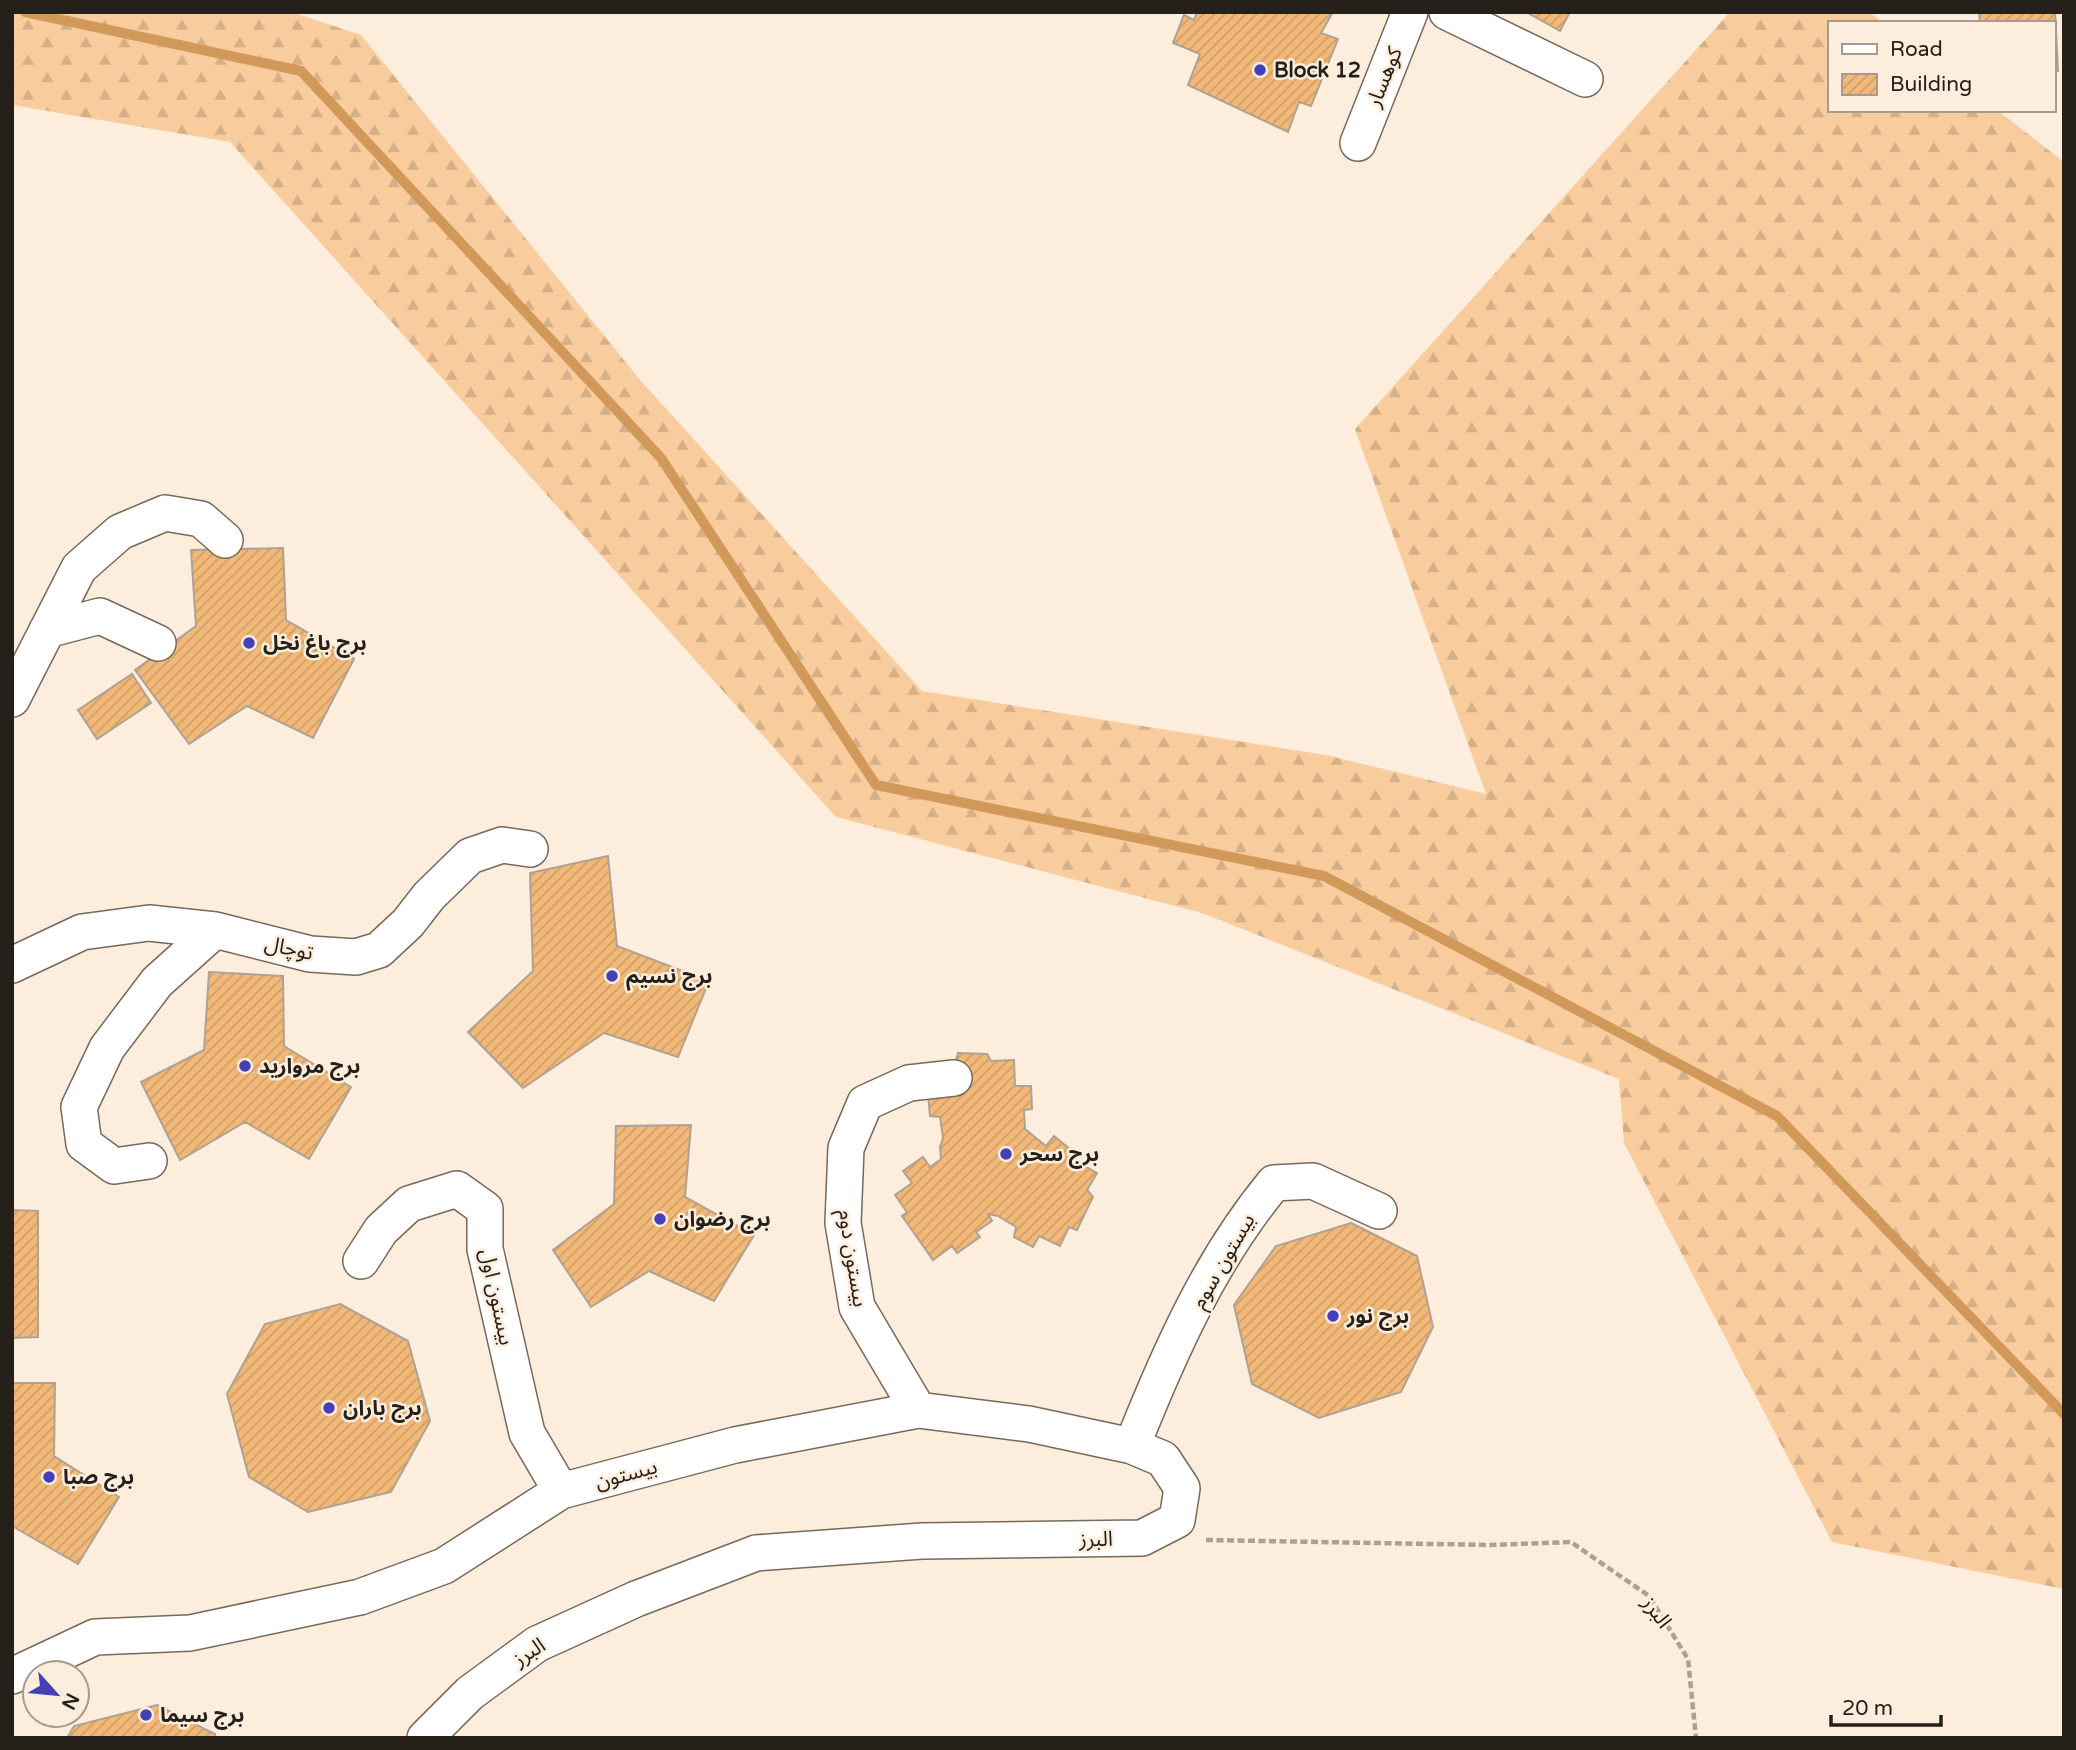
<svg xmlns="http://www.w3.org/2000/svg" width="2076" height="1750" viewBox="0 0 2076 1750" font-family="'Varela Round','Noto Sans Arabic',sans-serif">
  <defs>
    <pattern id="forest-firs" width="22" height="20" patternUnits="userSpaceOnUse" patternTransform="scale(1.75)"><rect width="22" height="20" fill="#f9cc9d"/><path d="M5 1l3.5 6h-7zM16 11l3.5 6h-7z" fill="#d5af87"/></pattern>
    <pattern id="building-hatch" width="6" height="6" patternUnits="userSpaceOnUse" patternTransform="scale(1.75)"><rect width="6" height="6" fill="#f2b878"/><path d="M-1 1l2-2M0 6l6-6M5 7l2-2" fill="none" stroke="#cf9e67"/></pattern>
  </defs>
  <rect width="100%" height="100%" fill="#fceddc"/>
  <path fill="url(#forest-firs)" d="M12,12H291L361,35L640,380L922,691L1326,755L1486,794L1355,429L1730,12H1869L1883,23H1829V110H1997L2064,162V1589L1832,1542L1624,1143L1619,1079L1202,913L836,817L230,142L12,105Z"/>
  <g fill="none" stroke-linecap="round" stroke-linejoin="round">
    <path stroke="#d19959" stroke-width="10" d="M25,12L301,71L661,458L876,785L1324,876L1777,1116L2064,1414"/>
  </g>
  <path fill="url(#building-hatch)" stroke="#b0a293" stroke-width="2" d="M1197,12H1333L1321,33L1338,39L1311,106L1299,102L1288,132L1188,85L1200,54L1173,43L1184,15L1194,20Z
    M1526,12H1570L1560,31Z
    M1979,12H2055L2058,71H2053V23H1980Z
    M283,548L286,620L354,659L313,738L247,706L189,744L135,670L196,626L191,550Z
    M132,674L151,703L97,739L78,710Z
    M608,856L617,946L709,981L678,1057L604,1033L523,1088L468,1032L533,971L530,873Z
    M209,972L283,976L284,1046L351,1087L309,1159L245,1122L180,1160L141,1082L204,1050Z
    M958,1053L987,1054L991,1061L1014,1060L1015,1086H1031L1032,1109L1024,1110L1025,1129L1046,1146L1054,1136L1071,1150V1158L1097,1173L1087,1190L1093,1197L1077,1230L1069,1227L1060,1246L1039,1236L1033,1247L1014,1237L1016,1227L998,1216L988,1214L992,1221L976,1232L980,1237L957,1253L952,1246L933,1260L902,1216L907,1212L895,1195L912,1183L903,1171L923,1157L930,1167L941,1159L940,1147L943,1138L940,1117L930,1116L928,1094L954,1066Z
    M691,1125L685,1197L754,1235L714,1301L649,1271L591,1307L553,1250L614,1204L616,1126Z
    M12,1210L38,1211V1337L12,1338Z
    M1351,1223L1417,1256L1433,1327L1401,1392L1319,1418L1252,1384L1234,1305L1276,1246Z
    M340,1304L408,1341L430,1421L391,1492L308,1512L249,1477L227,1394L265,1324Z
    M12,1383H55L54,1456L119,1497L78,1564L12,1526Z
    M157,1705L215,1734V1738H67L74,1726Z"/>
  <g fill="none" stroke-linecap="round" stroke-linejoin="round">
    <defs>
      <path id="street" d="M1447,12L1585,79
        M1358,143L1410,12
        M47,630L100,616L158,643
        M12,699L79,568L120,532L165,513L201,519L225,540
        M12,965L82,932L149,923L215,930L310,954L356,957L379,950L408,923L429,896L470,856L502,845L530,849
        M149,1161L114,1166L84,1144L79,1107L107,1048L157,982L215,930
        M361,1261L381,1230L409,1204L457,1189L485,1209V1249L527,1433L561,1491
        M918,1410L857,1307L843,1223L846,1148L865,1103L909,1083L954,1078
        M1132,1446C1169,1353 1210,1260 1274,1183L1313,1181L1379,1211
        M12,1676L95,1637L190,1633L360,1597L444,1566L561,1491L735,1445L918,1410L1029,1424L1132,1446L1163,1459L1182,1488L1177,1520L1142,1538L922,1541L756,1553L636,1599L537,1644L470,1693L425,1738"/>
    </defs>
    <use href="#street" stroke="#77695b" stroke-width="38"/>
    <path stroke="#aca093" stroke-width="4.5" stroke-dasharray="7 3.5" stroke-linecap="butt" d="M1206,1540L1490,1545L1571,1542L1649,1596L1688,1659L1696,1738"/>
    <use href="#street" stroke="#fff" stroke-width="35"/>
  </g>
  <g fill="#4540b6" stroke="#fceddc" stroke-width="2.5">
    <circle cx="1260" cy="70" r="7"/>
    <circle cx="249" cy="643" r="7"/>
    <circle cx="612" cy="976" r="7"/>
    <circle cx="245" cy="1066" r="7"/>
    <circle cx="1006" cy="1154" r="7"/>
    <circle cx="660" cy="1219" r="7"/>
    <circle cx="1333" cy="1316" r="7"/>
    <circle cx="329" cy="1408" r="7"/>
    <circle cx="49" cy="1477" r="7"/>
    <circle cx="146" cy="1715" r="7"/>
  </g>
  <g text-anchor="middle" stroke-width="5" stroke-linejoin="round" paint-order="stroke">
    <g font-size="21" font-weight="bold" fill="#26201a" stroke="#fceddc" text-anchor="start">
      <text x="1274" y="77">Block 12</text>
      <text x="263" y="650">برج باغ نخل</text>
      <text x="626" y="983">برج نسیم</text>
      <text x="259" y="1073">برج مروارید</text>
      <text x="1020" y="1161">برج سحر</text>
      <text x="674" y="1226">برج رضوان</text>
      <text x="1347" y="1323">برج نور</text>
      <text x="343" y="1415">برج باران</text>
      <text x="63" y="1484">برج صبا</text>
      <text x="160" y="1722">برج سیما</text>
    </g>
    <g font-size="21" fill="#26201a" stroke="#fceddc">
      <text transform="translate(1384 77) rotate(-68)" y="7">کوهسار</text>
      <text transform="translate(289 948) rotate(12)" y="7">توچال</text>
      <text transform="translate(853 1258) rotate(81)" y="7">بیستون دوم</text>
      <text transform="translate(1223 1261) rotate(-60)" y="7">بیستون سوم</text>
      <text transform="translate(497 1297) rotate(78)" y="7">بیستون اول</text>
      <text transform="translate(626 1474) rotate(-15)" y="7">بیستون</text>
      <text transform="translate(1096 1539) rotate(-1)" y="7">البرز</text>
      <text transform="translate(1657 1612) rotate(54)" y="7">البرز</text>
      <text transform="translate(529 1652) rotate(-33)" y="7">البرز</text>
    </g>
  </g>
  <rect width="2076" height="1750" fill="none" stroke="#26201a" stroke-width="28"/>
  <rect x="1828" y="21" width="228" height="91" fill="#fceddc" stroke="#a69b8e" stroke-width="2"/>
  <rect x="1842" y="44" width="35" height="10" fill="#ffffff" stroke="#a69b8e" stroke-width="2"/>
  <text x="1890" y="56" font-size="21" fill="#26201a">Road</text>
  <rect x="1842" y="74" width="35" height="21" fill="url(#building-hatch)" stroke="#a69b8e" stroke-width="2"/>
  <text x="1890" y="91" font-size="21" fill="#26201a">Building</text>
  <g transform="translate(56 1694) rotate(117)"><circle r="33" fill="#fceddc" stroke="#a69b8e" stroke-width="2"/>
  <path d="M0-5L12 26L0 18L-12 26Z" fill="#4540b6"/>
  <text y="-10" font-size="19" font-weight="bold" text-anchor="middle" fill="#26201a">N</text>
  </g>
  <path d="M1831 1715v10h110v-10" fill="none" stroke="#26201a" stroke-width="3.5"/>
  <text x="1842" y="1715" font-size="21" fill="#26201a" stroke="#fceddc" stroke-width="5" paint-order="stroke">20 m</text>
</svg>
